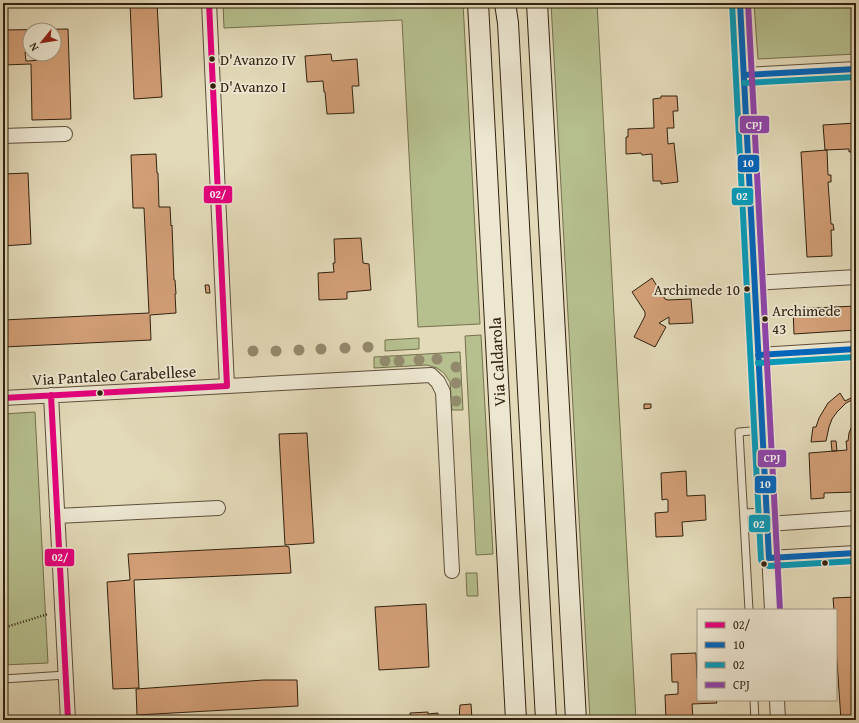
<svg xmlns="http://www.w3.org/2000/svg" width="859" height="723" viewBox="0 0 859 723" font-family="'Gentium Book Plus',serif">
  <rect width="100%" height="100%" fill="#e3dab9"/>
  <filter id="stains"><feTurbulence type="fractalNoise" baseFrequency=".005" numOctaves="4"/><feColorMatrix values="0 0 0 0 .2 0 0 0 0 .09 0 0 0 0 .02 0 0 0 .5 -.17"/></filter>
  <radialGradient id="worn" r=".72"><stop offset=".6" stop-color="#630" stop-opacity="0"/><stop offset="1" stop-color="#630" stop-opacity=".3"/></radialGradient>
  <path fill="#b6bf8e" stroke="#74704e" d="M223,3H463L480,324L418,327L402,20L224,28Z
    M551,3H597L636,720H590Z
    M754,3H856V54L758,59Z
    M481,335L493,554L476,555L465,336Z
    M419,338V349L385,351V340Z
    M460,352L463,410H452L450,382L444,373L437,368L427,365L374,368V357Z
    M35,412L48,663L3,665V414Z
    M466,573H477L478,596H467Z"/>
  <path fill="#d29f77" stroke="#31210f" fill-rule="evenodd" d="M130,3H157L162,97L134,99Z
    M68,29L71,119L32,120L31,64L3,65V30ZM30,30H54V54H45V60L26,61L25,52H30Z
    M331,54L332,61L357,59L359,86H352L354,113L327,114L325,92H324L323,81L307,82L305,56Z
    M661,96H677L678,111H673L674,128H667L668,144L674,143L678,182L661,184V181H653L652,154L642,155L641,153L626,154V137H628V129L654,128L653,99L661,98Z
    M856,123V151L849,152V149L825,150L823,125Z
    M827,150L828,175H831V182H828L831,224H833L834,230H831L832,256L807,257L801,152Z
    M156,154L157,173H158L159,207H170L171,226L172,225L174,280H175L176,294H175L176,313L150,315L151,340L3,347V320L149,313L144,208H133L131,155Z
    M28,173L31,244L3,246V174Z
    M361,238L363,263L369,264L371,290L347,292V299L319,300L318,273L334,272L333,263H335L334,239Z
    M652,278L665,299L668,300L691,299L693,323L669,324V317L659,323L666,327L655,347L634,337L645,316V312L632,292Z
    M205,285H209L210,293H206Z
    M856,306V330L794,334L793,309Z
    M856,388V398L846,403L837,412L832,419L829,427L826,441L811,442L813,427H816L819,418L828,403L840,393L845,401L853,397L852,391Z
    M644,404H651V408L644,409Z
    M856,422V494L855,492L824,493V498L811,499L809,453L847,450L846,441H848L849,433L852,426Z
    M307,433L314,543L285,545L279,434Z
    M831,441H836L837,451H832Z
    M686,471L687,496L705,495L706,520L682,522L683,536L656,537L655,513L668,512V500L666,499L662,500L661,473Z
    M286,546L289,547L291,573L134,580L139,688L113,689L107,582L130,580L128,554Z
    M856,597V720H841L836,647V610H834L833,598Z
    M426,604L429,667L379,670L375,607Z
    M696,653L697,679H698V700H716L717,703L692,704L693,719L666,720L665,695L678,694V682H672L671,654Z
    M264,680H297L298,706L137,715L136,689Z
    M471,704L472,719H459L460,705Z
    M428,712V714L438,713V720H411L410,713Z"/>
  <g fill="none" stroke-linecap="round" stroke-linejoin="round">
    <defs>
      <path id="lane" d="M744,513L766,512
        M749,610L739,432L762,430
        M3,679L66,675
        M754,700L755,720"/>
      <path id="street" d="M209,3L227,386
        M740,3L772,610
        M744,75L856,69
        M3,136L65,134
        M754,283L856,277
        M758,355L856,349
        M51,395L68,720
        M3,398L431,375L438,382L443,392L452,571
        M57,516L218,508
        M767,524L856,518
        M769,558L856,553
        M777,700L778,720"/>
      <path id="secondary" d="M478,3L516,720
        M505,3L508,23L546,720
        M537,3L576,720"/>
    </defs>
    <use href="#lane" stroke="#5e4f3a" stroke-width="9"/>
    <use href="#street" stroke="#5e4f3a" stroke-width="16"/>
    <use href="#secondary" stroke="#31210f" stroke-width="22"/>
    <path stroke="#31210f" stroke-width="2.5" stroke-dasharray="1 2" stroke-linecap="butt" d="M3,628L48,614"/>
    <use href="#lane" stroke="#ede7d2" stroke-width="7"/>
    <use href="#street" stroke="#ede7d2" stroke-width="14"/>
    <use href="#secondary" stroke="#ede7d2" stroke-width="20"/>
    <defs>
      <path id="bus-1" d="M209,3L227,386
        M51,395L68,720
        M3,398L227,386"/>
      <path id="bus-2" d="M740,3L769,558L856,553
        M744,75L856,69
        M758,355L856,349"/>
      <path id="bus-3" d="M732,3L761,560L764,564L769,566L856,561
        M744,83L856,77
        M758,363L856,357"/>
      <path id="bus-4" d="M748,3L780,610"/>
    </defs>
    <use href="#bus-1" stroke="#ede7d2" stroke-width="9"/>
    <use href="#bus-2" stroke="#ede7d2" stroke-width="9"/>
    <use href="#bus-3" stroke="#ede7d2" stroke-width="9"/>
    <use href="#bus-4" stroke="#ede7d2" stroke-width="9"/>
    <use href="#bus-1" stroke="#e5007d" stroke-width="6"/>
    <use href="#bus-2" stroke="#0065bd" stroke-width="6"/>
    <use href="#bus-3" stroke="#059bbb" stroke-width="6"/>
    <use href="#bus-4" stroke="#8e44ad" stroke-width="6"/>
  </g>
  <g fill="#938a6d">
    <circle cx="368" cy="347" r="5.5"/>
    <circle cx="345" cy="348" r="5.5"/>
    <circle cx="321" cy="349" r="5.5"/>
    <circle cx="299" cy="350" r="5.5"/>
    <circle cx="253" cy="351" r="5.5"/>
    <circle cx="276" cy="351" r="5.5"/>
    <circle cx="437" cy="359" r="5.5"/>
    <circle cx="419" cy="360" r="5.5"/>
    <circle cx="385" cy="361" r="5.5"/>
    <circle cx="399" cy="361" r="5.5"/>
    <circle cx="456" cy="367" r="5.5"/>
    <circle cx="456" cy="383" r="5.5"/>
    <circle cx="456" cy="401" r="5.5"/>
  </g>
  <g fill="#31210f" stroke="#ede7d2" stroke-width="1.5">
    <circle cx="212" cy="59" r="3.5"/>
    <circle cx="213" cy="86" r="3.5"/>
    <circle cx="747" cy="289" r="3.5"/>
    <circle cx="765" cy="319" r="3.5"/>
    <circle cx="100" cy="393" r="3.5"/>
    <circle cx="825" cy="563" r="3.5"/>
    <circle cx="764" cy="564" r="3.5"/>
  </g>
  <g text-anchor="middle" stroke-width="3.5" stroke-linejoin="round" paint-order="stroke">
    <g font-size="15" fill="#31210f" stroke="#ede7d2" text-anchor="start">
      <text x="220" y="65">D'Avanzo IV</text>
      <text x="220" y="92">D'Avanzo I</text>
      <text x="740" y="295" text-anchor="end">Archimede 10</text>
      <text x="772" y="316">Archimede<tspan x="772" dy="18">43</tspan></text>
    </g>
    <g font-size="16" fill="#31210f" stroke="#ede7d2">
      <text transform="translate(497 362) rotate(-93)" y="6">Via Caldarola</text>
      <text transform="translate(114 375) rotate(-3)" y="6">Via Pantaleo Carabellese</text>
    </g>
  </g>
  <g stroke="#ede7d2" stroke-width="1.5">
    <rect x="739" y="115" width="31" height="19" rx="4" fill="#8e44ad"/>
    <rect x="737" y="154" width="23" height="19" rx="4" fill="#0065bd"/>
    <rect x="203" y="185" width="30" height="19" rx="4" fill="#e5007d"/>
    <rect x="731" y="187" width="23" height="19" rx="4" fill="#059bbb"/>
    <rect x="757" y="449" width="30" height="19" rx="4" fill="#8e44ad"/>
    <rect x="754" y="475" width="23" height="19" rx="4" fill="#0065bd"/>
    <rect x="748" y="514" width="23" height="19" rx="4" fill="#059bbb"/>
    <rect x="44" y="548" width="31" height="19" rx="4" fill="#e5007d"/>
  </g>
  <g font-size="11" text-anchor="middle" font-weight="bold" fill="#fff">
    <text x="754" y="129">CPJ</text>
    <text x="748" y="167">10</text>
    <text x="218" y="198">02/</text>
    <text x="742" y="200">02</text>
    <text x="772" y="462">CPJ</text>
    <text x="765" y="488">10</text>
    <text x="759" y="528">02</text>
    <text x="60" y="561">02/</text>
  </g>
  <rect width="859" height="723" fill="none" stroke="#e3dab9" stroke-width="16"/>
  <rect x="4" y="4" width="851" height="715" fill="none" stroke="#31210f" stroke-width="2"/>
  <rect x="8" y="8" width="843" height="707" fill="none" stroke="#31210f"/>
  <rect x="697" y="609" width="140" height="92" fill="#ede7d2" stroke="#a29884"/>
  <rect x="705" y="622" width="20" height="6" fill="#e5007d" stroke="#a29884"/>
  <text x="733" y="629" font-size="12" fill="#31210f">02/</text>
  <rect x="705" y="642" width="20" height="6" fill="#0065bd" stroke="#a29884"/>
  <text x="733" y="649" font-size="12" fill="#31210f">10</text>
  <rect x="705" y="662" width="20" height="6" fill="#059bbb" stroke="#a29884"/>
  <text x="733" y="669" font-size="12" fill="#31210f">02</text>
  <rect x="705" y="682" width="20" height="6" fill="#8e44ad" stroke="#a29884"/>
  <text x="733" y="689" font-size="12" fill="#31210f">CPJ</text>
  <g transform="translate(42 42) rotate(240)"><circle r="19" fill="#ede7d2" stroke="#a29884"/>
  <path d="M0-3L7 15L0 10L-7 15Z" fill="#8f2418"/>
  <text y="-6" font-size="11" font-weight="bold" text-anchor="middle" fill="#31210f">N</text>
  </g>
  <rect width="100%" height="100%" filter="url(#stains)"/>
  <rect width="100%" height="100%" fill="url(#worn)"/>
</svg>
